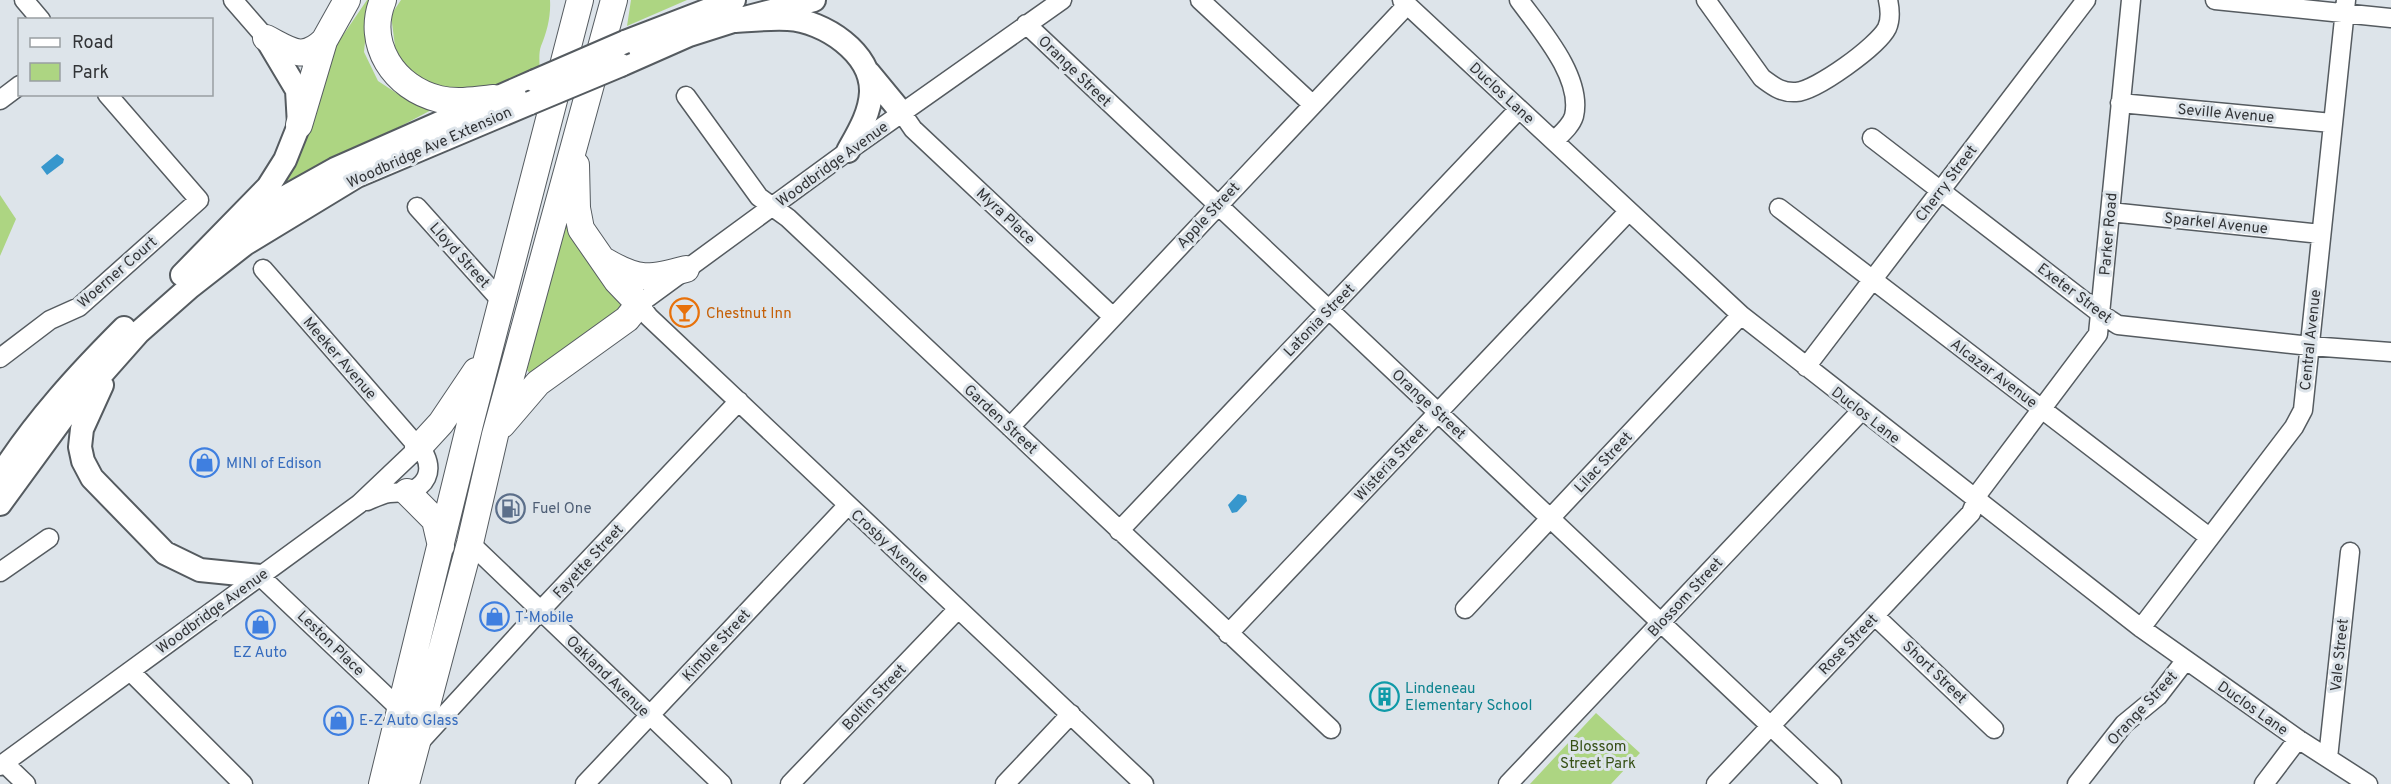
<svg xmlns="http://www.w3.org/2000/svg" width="2391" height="784" viewBox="0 0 2391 784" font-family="Overpass,sans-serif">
  <rect width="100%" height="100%" fill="#dde4ea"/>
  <path fill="#add582" d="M367,0H369L364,52L378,81L401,96L435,108L386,134L283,183L337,44Z
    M401,0H550C551,16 547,32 541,46C538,54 540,67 540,75L489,95L449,97L416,80L396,54L391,15Z
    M631,0H687L627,26Z
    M0,195L16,219L0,256Z
    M568,210L630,304L534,378L527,370Z
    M1596,713L1640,753L1611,784H1530Z"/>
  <path fill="#3797cd" d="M57,154L64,159L63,163L47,175L41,167Z
    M1238,494L1246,496L1247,501L1237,512L1232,513L1228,505Z"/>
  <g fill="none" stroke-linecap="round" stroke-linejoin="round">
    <defs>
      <path id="minor" d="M24,0L41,20
        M233,0L266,38
        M1062,0L848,151L639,304L649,317L1144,784
        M1200,0L1312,104
        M1402,0L1741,315L2141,628L2298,739L2368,784
        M1519,0C1540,29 1583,77 1574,116C1571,126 1561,134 1554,141
        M1706,0L1762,78C1773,86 1781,93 1796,92C1816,91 1878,46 1887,28C1891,19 1890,9 1888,0
        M2215,0L2391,18
        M1026,24L1832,784
        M686,96L759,197L788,218L1331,729
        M0,100L20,85
        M2120,103L2332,123
        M902,113L913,129L1112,316
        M1872,138L2101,314L2118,325L2310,346L2391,352
        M417,207L503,303
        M1779,208L2209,537
        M2110,212L2321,234
        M263,269L425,455C433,472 426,486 408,492C402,493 396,492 389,493C382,494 374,498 367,501
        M0,358L50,320L79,307L199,200L107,94
        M1806,367L2086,0
        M1010,427L1407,5
        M1119,531L1519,109
        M470,543L722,784
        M0,572L49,538
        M260,576L401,710
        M1465,609L1741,315
        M1875,616L1994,729
        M2141,628L2294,427L2303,410L2346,0
        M1228,634L1628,212
        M130,671L243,784
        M418,744L540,611L739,401
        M2328,758L2350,552
        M4,763L26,784
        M0,766L359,504L418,448
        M585,784L847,506
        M790,784L958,609
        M1005,784L1071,714
        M1508,784L1861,411
        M1716,784L1971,513L1980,491L2098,334L2131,0
        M2077,784L2124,724L2158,696L2185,661
        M2264,784L2298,739"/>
      <path id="major" d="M733,21C751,20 770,18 788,19C824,21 872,53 871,92C870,114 858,133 848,151
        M625,42L734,0
        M621,65L689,35L733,21L814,0
        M869,73L902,113
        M217,247L267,207L335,169L535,81
        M182,275L268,187L285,160L299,125L297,90L266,38
        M102,385L82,429L80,447L83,461L92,478L165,553L200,570L260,576
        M0,476C35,421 78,374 124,328
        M0,504L62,419L139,332L190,287L245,244L357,176L530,103"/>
      <path id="highway" d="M383,0C365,44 394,88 439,99C457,103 476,100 494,98
        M266,38C290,50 302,62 324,41
        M299,125L324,41L347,0
        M605,261C639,281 649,279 686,269
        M502,425L538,383L627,319L639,304L617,281L581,229L577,208L576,165
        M418,448L441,423L476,371
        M407,492L435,520L441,546
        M382,784L470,424L580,0
        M406,784L470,543L495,435L614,0"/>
    </defs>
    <use href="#minor" stroke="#555b60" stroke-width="21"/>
    <use href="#major" stroke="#555b60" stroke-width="26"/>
    <use href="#highway" stroke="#555b60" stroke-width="28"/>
    <use href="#minor" stroke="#fff" stroke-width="18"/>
    <use href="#major" stroke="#fff" stroke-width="22"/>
    <use href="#highway" stroke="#fff" stroke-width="26"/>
    <defs>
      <path id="major-bridge" d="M535,81L625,42
        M530,103L621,65"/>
    </defs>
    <use href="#major-bridge" stroke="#555b60" stroke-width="26" stroke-linecap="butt"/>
    <use href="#major-bridge" stroke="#fff" stroke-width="22"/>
  </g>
  <defs>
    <symbol id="bar-ring" viewBox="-11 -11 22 22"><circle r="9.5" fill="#dde4ea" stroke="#e8710a" stroke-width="1.5"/><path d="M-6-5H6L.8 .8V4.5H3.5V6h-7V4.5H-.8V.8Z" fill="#e8710a"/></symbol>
    <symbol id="shop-ring" viewBox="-11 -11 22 22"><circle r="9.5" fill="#dde4ea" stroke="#3f7fe0" stroke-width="1.5"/><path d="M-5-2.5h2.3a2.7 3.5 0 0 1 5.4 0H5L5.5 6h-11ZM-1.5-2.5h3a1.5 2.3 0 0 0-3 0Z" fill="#3f7fe0"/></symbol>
    <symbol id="fuel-ring" viewBox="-11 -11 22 22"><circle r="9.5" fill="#dde4ea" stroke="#5c6f8a" stroke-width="1.5"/><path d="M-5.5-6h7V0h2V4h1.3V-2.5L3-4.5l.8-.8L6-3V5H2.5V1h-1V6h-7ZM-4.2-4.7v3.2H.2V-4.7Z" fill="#5c6f8a"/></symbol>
    <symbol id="building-ring" viewBox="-11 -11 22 22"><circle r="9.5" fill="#dde4ea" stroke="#0f9aa8" stroke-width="1.5"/><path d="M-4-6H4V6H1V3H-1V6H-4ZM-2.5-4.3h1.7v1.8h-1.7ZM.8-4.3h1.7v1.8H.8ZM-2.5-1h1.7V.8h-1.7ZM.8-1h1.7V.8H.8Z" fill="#0f9aa8"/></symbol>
  </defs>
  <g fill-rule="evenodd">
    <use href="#bar-ring" x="668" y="296" width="33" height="33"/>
    <use href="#shop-ring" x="188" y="446" width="33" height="33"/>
    <use href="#fuel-ring" x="494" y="492" width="33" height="33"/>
    <use href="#shop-ring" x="478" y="600" width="33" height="33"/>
    <use href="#shop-ring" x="244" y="608" width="33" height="33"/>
    <use href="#building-ring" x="1368" y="680" width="33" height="33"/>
    <use href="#shop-ring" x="322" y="704" width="33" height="33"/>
  </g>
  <g text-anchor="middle" stroke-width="6" stroke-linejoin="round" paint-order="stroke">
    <g font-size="15" fill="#323437" stroke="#dde4ea">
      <text transform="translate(1075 71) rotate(44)" y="5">Orange Street</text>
      <text transform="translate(1502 93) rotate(43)" y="5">Duclos Lane</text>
      <text transform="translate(2226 113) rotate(5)" y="5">Seville Avenue</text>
      <text transform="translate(429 147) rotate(-24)" y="5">Woodbridge Ave Extension</text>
      <text transform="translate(832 164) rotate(-36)" y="5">Woodbridge Avenue</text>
      <text transform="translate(1946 183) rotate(-53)" y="5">Cherry Street</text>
      <text transform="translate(1208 215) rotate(-47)" y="5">Apple Street</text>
      <text transform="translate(1006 216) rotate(43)" y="5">Myra Place</text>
      <text transform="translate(2216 223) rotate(6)" y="5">Sparkel Avenue</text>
      <text transform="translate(2108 234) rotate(-85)" y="5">Parker Road</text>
      <text transform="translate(460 255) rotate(48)" y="5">Lloyd Street</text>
      <text transform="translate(117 272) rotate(-41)" y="5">Woerner Court</text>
      <text transform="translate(2075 293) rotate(37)" y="5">Exeter Street</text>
      <text transform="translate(1319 320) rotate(-46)" y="5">Latonia Street</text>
      <text transform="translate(2310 340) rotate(-84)" y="5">Central Avenue</text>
      <text transform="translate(340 358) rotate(49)" y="5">Meeker Avenue</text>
      <text transform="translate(1994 373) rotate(37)" y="5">Alcazar Avenue</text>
      <text transform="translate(1429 404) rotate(43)" y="5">Orange Street</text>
      <text transform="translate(1866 415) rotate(38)" y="5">Duclos Lane</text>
      <text transform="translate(1001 419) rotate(43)" y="5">Garden Street</text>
      <text transform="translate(1391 462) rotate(-47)" y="5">Wisteria Street</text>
      <text transform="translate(1603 462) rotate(-47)" y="5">Lilac Street</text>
      <text transform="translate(890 546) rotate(43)" y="5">Crosby Avenue</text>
      <text transform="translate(588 561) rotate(-47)" y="5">Fayette Street</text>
      <text transform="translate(1685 597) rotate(-47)" y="5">Blossom Street</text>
      <text transform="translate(212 611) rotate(-36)" y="5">Woodbridge Avenue</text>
      <text transform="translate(331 643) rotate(44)" y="5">Leston Place</text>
      <text transform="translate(1848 644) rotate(-46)" y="5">Rose Street</text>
      <text transform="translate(716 645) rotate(-47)" y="5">Kimble Street</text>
      <text transform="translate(2339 655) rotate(-84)" y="5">Vale Street</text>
      <text transform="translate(1935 672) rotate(44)" y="5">Short Street</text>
      <text transform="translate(608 676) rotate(44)" y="5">Oakland Avenue</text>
      <text transform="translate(874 697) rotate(-46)" y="5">Boltin Street</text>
      <text transform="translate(2142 708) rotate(-47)" y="5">Orange Street</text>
      <text transform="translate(2253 708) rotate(35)" y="5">Duclos Lane</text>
    </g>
    <g font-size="15" fill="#c56008" stroke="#dde4ea" text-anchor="start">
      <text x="706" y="318">Chestnut Inn</text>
    </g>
    <g font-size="15" fill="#366cbe" stroke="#dde4ea" text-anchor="start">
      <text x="226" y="468">MINI of Edison</text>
      <text x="515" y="622">T-Mobile</text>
      <text x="260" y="657" text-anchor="middle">EZ Auto</text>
      <text x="359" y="725">E-Z Auto Glass</text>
    </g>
    <g font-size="15" fill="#4e5e75" stroke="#dde4ea" text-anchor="start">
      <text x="532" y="513">Fuel One</text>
    </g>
    <g font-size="15" fill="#0d838f" stroke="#dde4ea" text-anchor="start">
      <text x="1405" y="693">Lindeneau<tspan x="1405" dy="17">Elementary School</tspan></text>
    </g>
    <g font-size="15" fill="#365015" stroke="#dde4ea">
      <text x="1598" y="751">Blossom<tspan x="1598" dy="17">Street Park</tspan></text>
    </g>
  </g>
  <rect x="18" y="18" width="195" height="78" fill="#dde4ea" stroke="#999ea2" stroke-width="1.5"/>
  <rect x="30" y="38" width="30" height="9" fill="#ffffff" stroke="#999ea2" stroke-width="1.5"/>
  <text x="72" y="48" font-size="18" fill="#323437">Road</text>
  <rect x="30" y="63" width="30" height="18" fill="#add582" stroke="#999ea2" stroke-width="1.5"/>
  <text x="72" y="78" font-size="18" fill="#323437">Park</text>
</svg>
